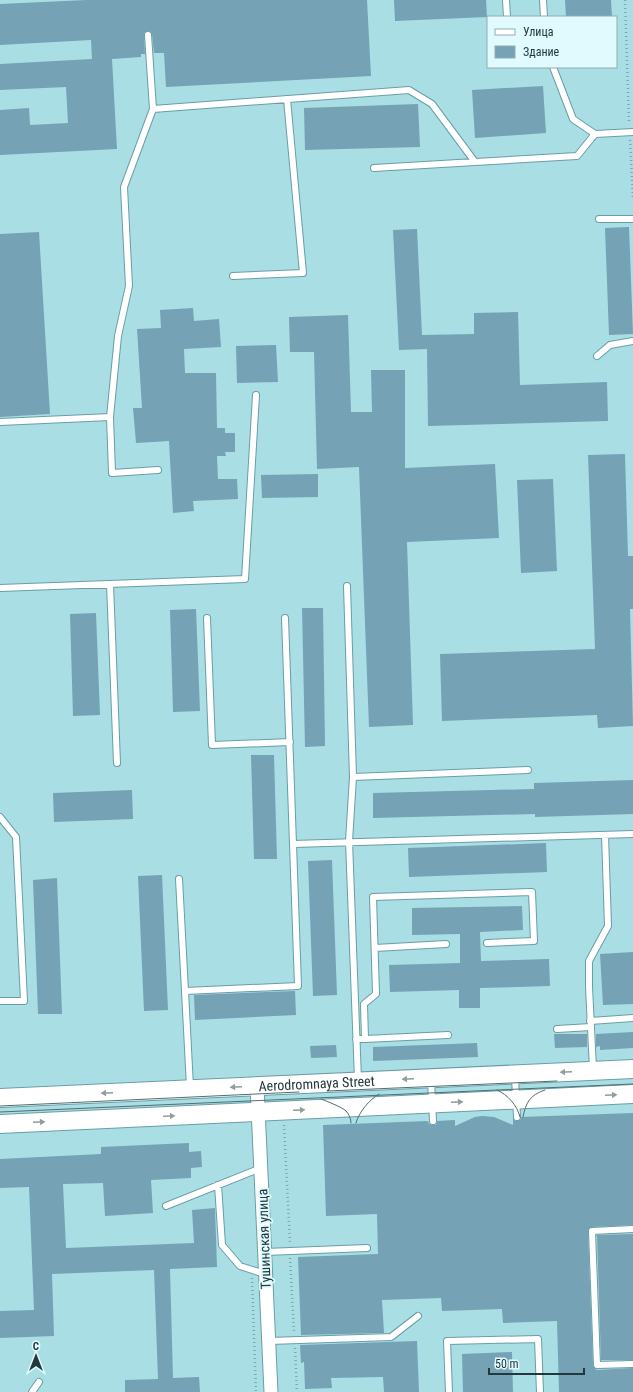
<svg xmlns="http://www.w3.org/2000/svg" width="633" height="1392" viewBox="0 0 633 1392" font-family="'Roboto Condensed',sans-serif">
  <rect width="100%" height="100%" fill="#a9dee5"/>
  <path fill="#75a2b5" d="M87,0H367L371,76L166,87L164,53H154L152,34L150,31H147L144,33L145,54H141V57L112,59L117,149L0,155V110L29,108L30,125L68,123L66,87L0,90V64L92,59L91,40L0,45V4Z
    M394,0H486L487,17L395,21Z
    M565,0H611L612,17H566Z
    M543,86L546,133L475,138L472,90Z
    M418,104L420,147L305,150L304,108Z
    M629,227L633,334L609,335L605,228Z
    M417,229L422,335L474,334V313L518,312L520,385L607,382L608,421L428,426L427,349L399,350L393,230Z
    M39,232L50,414L0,417V234Z
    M193,308L194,321L219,319L221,347L184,349L185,373H216L217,428H225V433H235V452H225L226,456H217L218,479H237L238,499L193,501L194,511L173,513L169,441L136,443L133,408H142L137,329L161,328L160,310Z
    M348,315L351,412H372L371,370H405V468L495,464L499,538L407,542L413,725L369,727L359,467L317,469L314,352H290L289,317Z
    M276,345L278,382L237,383L236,346Z
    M625,454L628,556H633V609H630L633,726L598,728L597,715L442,721L440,654L595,649L588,455Z
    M318,474V497L262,498L261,475Z
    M553,479L557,571L521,573L517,480Z
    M302,608H323L325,746L305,747Z
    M196,609L200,711L173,712L170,610Z
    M96,613L100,715L73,716L70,614Z
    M251,755H274L277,859H254Z
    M633,780V814L535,817V814L373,818V793L534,789V783Z
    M132,790L133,819L54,822L53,793Z
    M546,843L547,872L409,877L408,848Z
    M332,860L337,995L313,996L308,861Z
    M162,875L168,1010L144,1011L138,876Z
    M57,878L62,1014H38L33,880Z
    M522,906L523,930L480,932L481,961L549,959L550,986L480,988V1008H459V990L390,992L389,965L460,963V934L412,935V908Z
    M633,952V1004L603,1005L600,954Z
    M295,991L296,1015L195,1020L194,995Z
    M633,1032V1048L600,1050V1046L596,1047V1034Z
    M554,1034H587V1047L555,1048Z
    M477,1043L478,1057L373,1061V1047Z
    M336,1045L337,1057L311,1058L310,1046Z
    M633,1113V1225L592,1227L588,1229V1231L593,1366L595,1369L597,1370L633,1368V1392H559L557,1321L503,1323L502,1309L442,1311L441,1298L382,1300L384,1333L301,1335L298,1257L378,1254L377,1214L326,1216L323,1125L428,1121L429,1124L433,1125H436L437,1121L455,1120V1126L475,1117L482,1116L494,1117L513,1125V1118L515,1121H518L521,1119V1117Z
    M189,1143V1152L201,1151L202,1167L191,1168V1178L151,1180L153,1213L105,1216L103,1183L63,1184L66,1248L194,1243L192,1210L215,1208L217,1267L170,1269L173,1378L199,1377L200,1392H125V1380L158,1379L154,1270L52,1274L54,1336L0,1338V1311L34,1310L29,1187L0,1188V1159L101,1154V1147Z
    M633,1234V1360H601L597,1235Z
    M417,1341L419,1392H384L383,1377L331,1378L332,1388L305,1389L304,1362L301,1363L300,1345Z
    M512,1352L513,1392H463L462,1354Z"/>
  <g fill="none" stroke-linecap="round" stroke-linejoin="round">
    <defs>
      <path id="service" d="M506,0L507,17
        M543,0L544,17
        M148,35L153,109L409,90L432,104L475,162L577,156L595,134L633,132
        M553,67L573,119L595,134
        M374,168L475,162
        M599,219H633
        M233,276L303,273L287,99
        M597,356L610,345L633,341
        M110,417L112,473L158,470
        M0,422L110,417L118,336L129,286L124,187L153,109
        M110,584L117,763
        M347,586L353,777L349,841L358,1080
        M0,588L245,579L256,395
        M207,618L212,745L290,742
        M285,618L293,844L633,834
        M353,777L528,770
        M0,817L16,837L24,1001H0
        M179,879L185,991
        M375,948L446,944
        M590,1021L633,1018
        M557,1029L591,1027
        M356,1039H365L364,1004L376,994L373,897L532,892L534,941L487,943
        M365,1039L448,1035
        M593,1069L589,987V961L608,926L605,835
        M515,1077L517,1117
        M431,1080L433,1121
        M190,1087L185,991L298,986L293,844
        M218,1185L222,1245L240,1266L265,1274
        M166,1206L261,1168
        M633,1229L592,1231L597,1365L633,1364
        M265,1252L367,1248
        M269,1341L391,1337L418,1316
        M32,1392L39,1382
        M449,1392L447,1341L538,1339L540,1392"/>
      <path id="minor" d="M257,1086L271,1392"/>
      <g id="secondary">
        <path id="s1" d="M0,1098L633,1069"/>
        <path d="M0,1124L633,1094"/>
      </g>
    </defs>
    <use href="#service" stroke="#6a9ea4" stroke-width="8"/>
    <use href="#minor" stroke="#6a9ea4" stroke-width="15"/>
    <use href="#secondary" stroke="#6a9ea4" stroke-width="20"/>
    <path stroke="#7ea8ae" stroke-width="2.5" stroke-dasharray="1 3" stroke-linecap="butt" d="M625,0L629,123
      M630,140L633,197
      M284,1125L290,1243
      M290,1258L294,1331
      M252,1278L256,1392
      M295,1348L297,1392"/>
    <use href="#service" stroke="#fff" stroke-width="6"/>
    <use href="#minor" stroke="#fff" stroke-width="13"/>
    <use href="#secondary" stroke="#fff" stroke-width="18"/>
    <path stroke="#4f6f73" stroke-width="1" d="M497,1090C508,1095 517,1105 520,1117
      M327,1091L557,1081
      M321,1099C326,1101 342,1107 346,1111C349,1114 351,1119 351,1123
      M0,1106L299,1092
      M0,1112L633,1084
      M523,1117C526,1102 530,1095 545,1090
      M356,1123C359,1112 369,1100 379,1094"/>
  </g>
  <defs><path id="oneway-solid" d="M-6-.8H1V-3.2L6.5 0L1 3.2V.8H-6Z"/></defs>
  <g fill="#919c9d">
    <use href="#oneway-solid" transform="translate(566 1072) rotate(177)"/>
    <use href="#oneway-solid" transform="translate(408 1079) rotate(178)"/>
    <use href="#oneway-solid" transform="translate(236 1087) rotate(177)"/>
    <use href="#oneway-solid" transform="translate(107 1093) rotate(177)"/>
    <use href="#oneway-solid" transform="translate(611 1095) rotate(-3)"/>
    <use href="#oneway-solid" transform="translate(457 1102) rotate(-3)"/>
    <use href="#oneway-solid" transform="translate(299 1110) rotate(-3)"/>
    <use href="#oneway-solid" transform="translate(169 1116) rotate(-3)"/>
    <use href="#oneway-solid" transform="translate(39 1122) rotate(-3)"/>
  </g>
  <g text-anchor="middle" stroke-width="3.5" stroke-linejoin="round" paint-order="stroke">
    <g font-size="14" fill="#23383b" stroke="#e0fafe">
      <text dy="5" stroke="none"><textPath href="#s1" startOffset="317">Aerodromnaya Street</textPath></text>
      <text transform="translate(264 1239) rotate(-92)" y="5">Тушинская улица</text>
    </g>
  </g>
  <rect x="487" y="16" width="130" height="52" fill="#e0fafe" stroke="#94acb0"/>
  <rect x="495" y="29" width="20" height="6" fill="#ffffff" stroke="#94acb0"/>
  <text x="523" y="36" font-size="12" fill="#23383b">Улица</text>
  <rect x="495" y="46" width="20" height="12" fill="#75a2b5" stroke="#94acb0"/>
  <text x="523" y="56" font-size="12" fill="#23383b">Здание</text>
  <g transform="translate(36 1356)" stroke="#e0fafe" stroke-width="3" paint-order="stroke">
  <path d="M0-3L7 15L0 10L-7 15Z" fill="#23383b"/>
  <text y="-6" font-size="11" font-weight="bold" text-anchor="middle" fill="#23383b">С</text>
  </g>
  <path d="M489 1368v6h95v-6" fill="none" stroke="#23383b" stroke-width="2"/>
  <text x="495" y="1368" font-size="12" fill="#23383b" stroke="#e0fafe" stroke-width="3" paint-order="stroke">50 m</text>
</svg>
